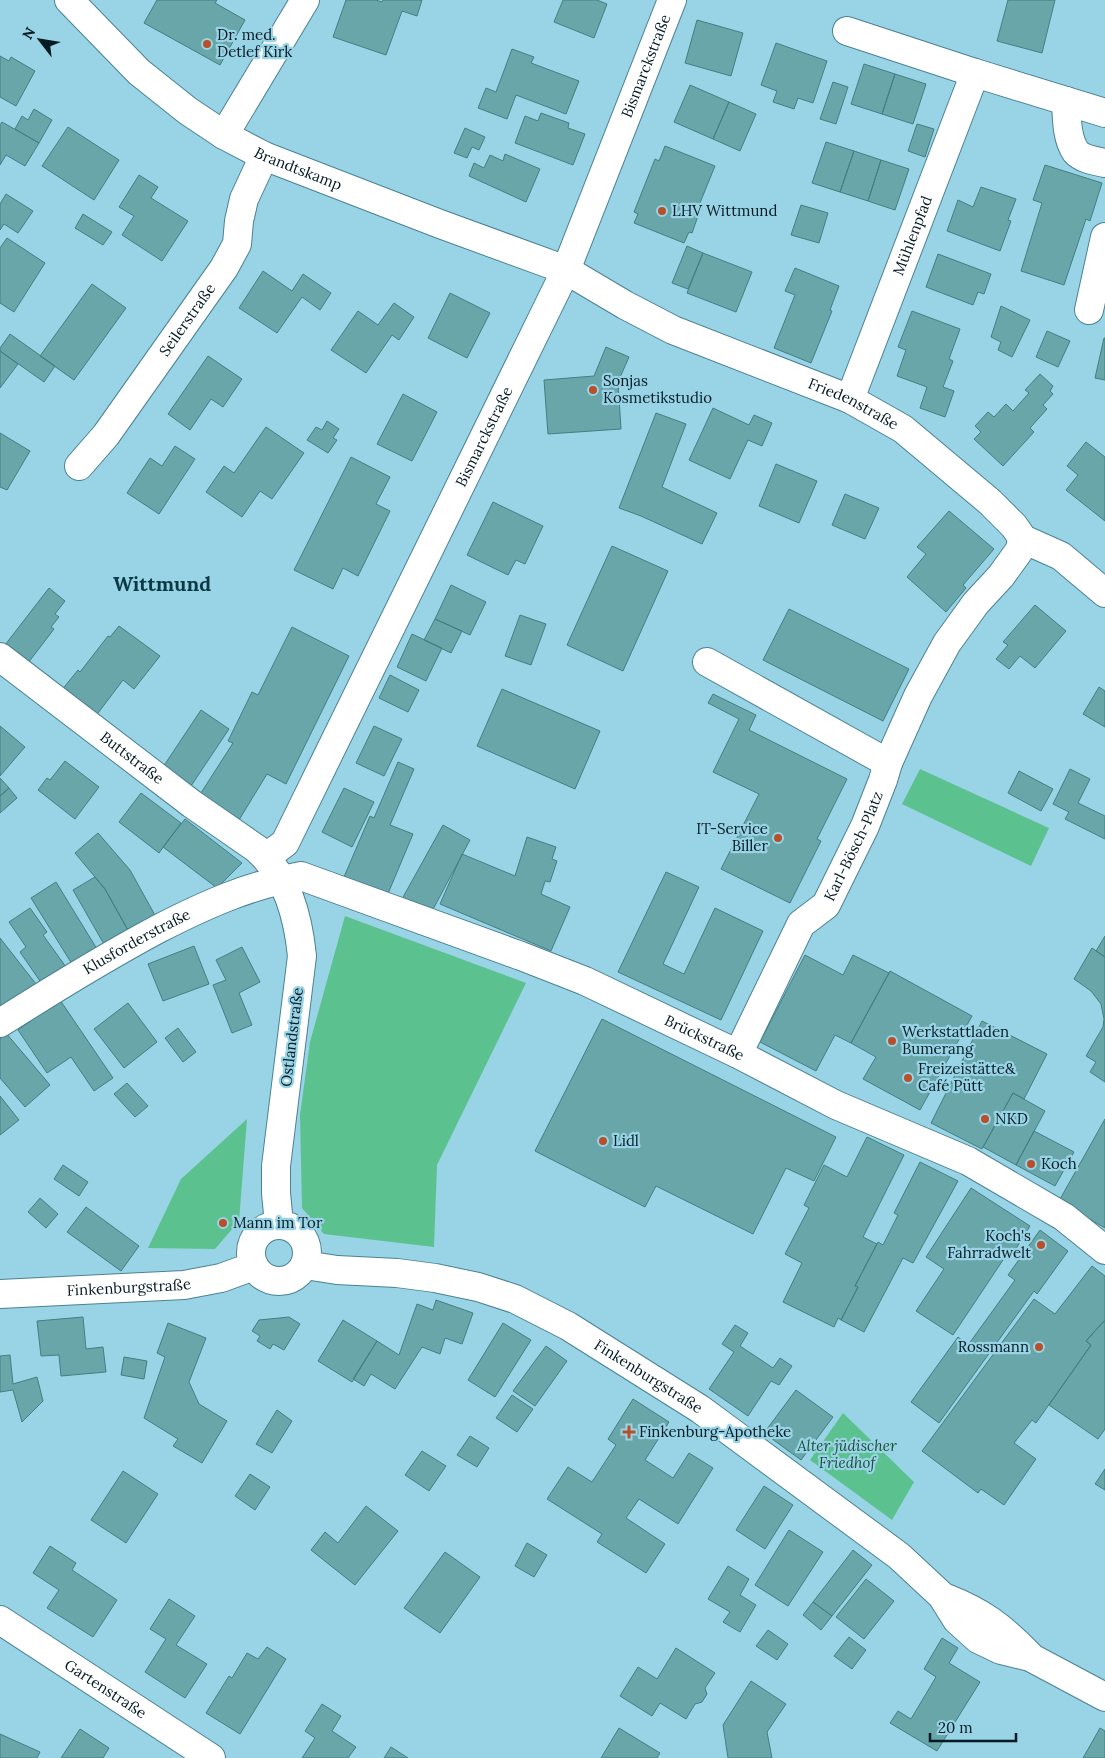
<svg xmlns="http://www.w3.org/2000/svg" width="1105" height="1758" viewBox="0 0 1105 1758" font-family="Lora,serif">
  <rect width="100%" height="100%" fill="#99d3e6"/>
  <path fill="#5bc28f" d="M920,769L1049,828L1031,866L902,804Z
    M345,916L526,983L437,1165L434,1247L324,1234L302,1208L300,1115L310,1042Z
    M247,1119L239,1221L215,1249L148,1248L181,1179Z
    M843,1413L914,1482L892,1520L810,1460Z"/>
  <path fill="#68a6aa" stroke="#417f82" d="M157,0H217L215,3L245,20L220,65L144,23Z
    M346,0H376L382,2L383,0H422L417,16L402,11L386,55L333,37Z
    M563,0H597L607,4L594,38L554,22Z
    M1008,0H1055L1042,53L997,41Z
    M697,20L743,33L731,76L685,63Z
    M776,43L827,61L813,103L798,98L794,109L773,102L777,91L761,85Z
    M512,49L534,57L531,63L579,81L566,114L516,95L507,119L478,108L486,88L496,92Z
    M0,56L9,61L11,57L35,71L16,106L0,97Z
    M864,64L895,74L882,114L851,104Z
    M895,74L926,84L913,124L882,114Z
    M833,82L848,87L836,124L820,119Z
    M690,85L729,102L713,139L674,122Z
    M729,102L756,114L740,151L713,139Z
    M34,109L52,120L39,143L15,129L22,116L28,120Z
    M541,113L569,123L568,128L585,134L573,165L515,143L525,116L538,121Z
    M2,122L39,143L25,166L6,155L0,165V125Z
    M917,124L934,129L925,157L908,151Z
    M68,127L119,160L94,200L42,166Z
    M465,128L485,137L479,150L472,147L467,158L454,153Z
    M826,142L854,151L840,192L812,183Z
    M665,146L715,166L695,215L698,216L692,233L689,232L684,243L634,223L638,214L634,212L655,159L659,161Z
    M854,151L881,160L868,201L840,192Z
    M505,154L540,169L526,202L469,176L474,163L484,168L490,155L503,161Z
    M881,160L909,169L895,210L868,201Z
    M1045,165L1102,183L1090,221L1086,219L1064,285L1021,271L1042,203L1033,200Z
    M139,175L158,187L151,198L188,221L162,261L122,235L134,216L119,207Z
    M981,187L1016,199L1008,220L1011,221L1000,251L947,231L958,200L973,207Z
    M6,194L33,211L18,233L4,224L0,230V204Z
    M801,205L828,213L819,243L791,235Z
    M83,214L112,232L103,245L75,228Z
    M7,238L45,263L14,312L0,303V248Z
    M687,246L703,253L688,289L672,283Z
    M703,253L752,272L736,312L687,293Z
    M938,254L991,274L984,294L978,292L973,305L926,287Z
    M795,268L839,286L830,310L832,311L811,363L774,348L795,295L785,291Z
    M263,271L292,291L303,274L331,293L320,310L302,297L277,333L239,308Z
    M92,284L126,308L74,380L40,356Z
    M450,293L490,313L467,358L428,338Z
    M394,303L414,317L399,340L392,335L366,373L331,350L358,311L378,325Z
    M1001,306L1030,320L1012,357L998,350L1001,342L991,337Z
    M912,311L960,329L949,359L953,361L943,387L954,391L945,417L920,408L927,387L897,376L906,350L898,347Z
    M1047,331L1070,341L1058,367L1036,357Z
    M10,334L55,366L44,382L0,351V348Z
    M1104,338H1105V380L1095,378Z
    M606,347L629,357L618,382L621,429L548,434L544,380L594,376Z
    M0,351L18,364L0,388Z
    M208,356L242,379L223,407L211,399L190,430L168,414Z
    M1040,374L1053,386L1050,391L1053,394L1043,405L1047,409L1030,428L1034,432L1003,466L974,439L981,432L975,426L988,412L994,417L1006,404L1013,411L1029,393L1025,390Z
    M403,394L437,412L412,461L377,444Z
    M713,408L749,425L754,415L772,423L762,446L748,440L730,479L689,460Z
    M656,413L686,424L662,487L717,513L702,544L641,516L619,508Z
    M327,421L339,429L333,438L337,440L328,453L307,440L316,427L322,430Z
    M266,427L304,453L272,499L260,491L242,517L206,492L224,466L234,473Z
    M0,433L30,451L7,490L0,487Z
    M1086,442L1105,457V521L1066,490L1078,475L1067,466Z
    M175,446L195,459L159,514L127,493L150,458L162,466Z
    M351,457L390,477L376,504L390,511L358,576L343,568L333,589L294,570Z
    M776,464L817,481L799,523L759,506Z
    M845,494L879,508L865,539L832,525Z
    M493,502L543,526L525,564L516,560L508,575L467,555Z
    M949,511L994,549L963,585L966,588L946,612L907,577L926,554L917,547Z
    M612,546L668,571L623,671L567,645Z
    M451,585L486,602L470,635L435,619Z
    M49,588L65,601L55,614L59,617L51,627L54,629L28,663L5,645Z
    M1035,605L1066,631L1035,668L1020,656L1009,669L996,659L1008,645L1003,642Z
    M789,609L909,669L883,721L763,660Z
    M520,615L546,624L531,665L505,656Z
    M435,619L462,631L451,653L424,640Z
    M119,626L160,656L134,689L123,680L95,717L61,691L78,670L80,672L108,636L110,637Z
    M292,627L349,656L286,784L267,774L239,820L199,796L233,743L228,741L252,692L258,695Z
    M412,634L442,648L426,681L397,667Z
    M390,675L419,690L408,712L379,698Z
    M1099,687L1105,691V727L1083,714Z
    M502,689L600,731L575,789L477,746Z
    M713,694L756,715L749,730L847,779L817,839L821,841L790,903L721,869L759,794L713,772L739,719L708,703Z
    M201,710L229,729L191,786L163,767Z
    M0,726L25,747L0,776Z
    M374,726L402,739L384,776L356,763Z
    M65,761L99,787L75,819L38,790L47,778L50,780Z
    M398,762L414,769L390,825L413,834L387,896L344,877L370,816L374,818Z
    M1070,769L1090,779L1078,803L1105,816V839L1065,819L1069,812L1053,804Z
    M1019,771L1053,789L1041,811L1008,793Z
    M0,778L9,788L0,796Z
    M9,788L17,798L0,813V796Z
    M344,788L374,802L352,847L322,832Z
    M141,793L181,823L159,853L119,822Z
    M185,819L242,863L217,888L163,847Z
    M443,825L470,840L430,915L402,899Z
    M98,833L130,870L156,917L129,932L105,889L75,853Z
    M527,837L556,847L552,859L557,861L550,882L545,881L541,894L570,907L551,951L440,904L462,854L515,876Z
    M666,872L699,887L663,964L684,974L715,908L763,931L721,1020L618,972Z
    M95,877L105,889L129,932L105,946L73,890Z
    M56,882L97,949L72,964L31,898Z
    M30,908L47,932L43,935L66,967L42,984L20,952L26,947L9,922Z
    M1105,936V957L1096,951Z
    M0,938L36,984L3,1010L0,1006Z
    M194,946L209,984L163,1001L148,964Z
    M242,947L260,982L239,993L252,1025L232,1033L213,985L226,980L216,960Z
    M1092,948L1105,957V1082L1090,1072L1096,1062L1086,1056L1103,1027L1104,1019L1101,1004L1091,991L1074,979Z
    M805,955L843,975L853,955L889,973L851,1043L835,1035L816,1071L760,1042Z
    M890,971L972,1016L920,1110L863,1079L876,1057L851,1043Z
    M60,1000L113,1078L94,1091L71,1057L47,1073L18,1030Z
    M128,1003L157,1042L124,1068L94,1029Z
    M602,1019L836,1137L814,1181L786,1168L753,1234L656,1186L645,1207L535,1151Z
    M982,1021L1047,1054L1024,1099L1013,1093L982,1149L931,1123Z
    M178,1028L196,1052L183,1062L165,1038Z
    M6,1033L50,1085L25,1107L0,1078V1039Z
    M127,1083L148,1106L135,1117L114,1094Z
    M1013,1093L1045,1111L1016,1165L983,1147Z
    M0,1096L19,1120L0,1135Z
    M1105,1119V1228L1059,1201Z
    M1034,1131L1074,1152L1055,1186L1016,1165Z
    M867,1137L904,1155L863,1237L877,1244L855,1286L858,1287L841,1320L838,1318L834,1327L783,1302L802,1263L785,1254L809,1208L804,1205L824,1165L847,1177Z
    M920,1162L958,1181L913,1263L903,1258L864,1332L841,1320L858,1287L855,1286L878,1242L883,1245L898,1215L894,1213Z
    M63,1165L88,1182L79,1196L54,1179Z
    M971,1188L1030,1226L1009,1260L1005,1257L953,1335L916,1311L944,1269L926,1257Z
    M40,1198L58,1214L46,1228L28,1212Z
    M86,1207L139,1246L121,1271L67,1232Z
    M1040,1230L1068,1251L1037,1294L1034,1291L939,1423L911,1402L958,1337L968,1345L1015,1280L1008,1275Z
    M1092,1266L1105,1276V1320L1086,1341L1091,1345L1036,1423L1032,1420L1014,1443L1036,1459L1004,1505L981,1489L978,1493L922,1451L1034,1299L1055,1314Z
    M436,1300L473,1313L462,1344L445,1338L440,1354L422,1347L395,1389L371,1374L364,1386L353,1379L377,1341L399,1355L417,1304L433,1310Z
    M83,1317L86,1349L103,1347L106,1372L61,1376L59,1355L41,1356L37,1321Z
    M289,1317L300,1324L284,1350L273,1344L270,1349L257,1341L260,1336L252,1331L259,1320Z
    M343,1320L377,1341L352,1382L318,1361Z
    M1105,1320V1429L1098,1439L1049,1405L1091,1345L1086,1341Z
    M168,1323L206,1338L189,1382L199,1404L227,1421L202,1463L173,1446L178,1439L144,1418L165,1357L157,1353Z
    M503,1323L531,1340L495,1397L468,1380Z
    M735,1325L748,1333L740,1346L773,1368L780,1358L792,1366L779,1385L771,1381L748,1416L709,1389L734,1352L722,1344Z
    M546,1346L567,1361L535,1406L513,1391Z
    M10,1355L13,1384L37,1377L43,1401L22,1422L13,1390L0,1392V1356Z
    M124,1357L147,1361L144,1379L121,1375Z
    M796,1390L833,1417L801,1460L764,1433Z
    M512,1395L533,1409L517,1432L496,1418Z
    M633,1399L669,1422L645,1460L673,1478L689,1453L713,1468L678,1524L639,1499L626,1518L665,1544L646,1573L597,1542L602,1534L547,1499L568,1467L592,1482L616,1445L608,1439Z
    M277,1410L292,1421L272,1453L256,1444Z
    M470,1436L489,1448L477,1467L457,1455Z
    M422,1451L446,1466L429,1491L405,1475Z
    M1105,1469V1490L1095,1484Z
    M123,1471L158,1494L126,1543L91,1520Z
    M250,1474L270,1487L255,1510L235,1496Z
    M764,1486L793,1505L765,1549L736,1530Z
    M366,1506L398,1531L355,1585L311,1550L325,1532L338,1543Z
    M789,1530L823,1552L788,1606L755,1585Z
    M527,1543L547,1555L534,1577L515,1566Z
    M50,1546L76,1563L72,1570L117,1600L93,1637L47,1608L59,1590L33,1573Z
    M853,1550L872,1565L832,1616L813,1602Z
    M445,1552L480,1577L440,1633L404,1608Z
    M728,1566L749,1579L740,1595L756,1605L740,1632L723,1622L730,1612L708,1599Z
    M866,1579L894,1601L864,1639L836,1617Z
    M169,1599L195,1616L176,1645L207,1664L185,1698L145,1672L166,1639L150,1629Z
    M813,1602L832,1616L821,1630L803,1615Z
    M768,1630L788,1644L777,1660L756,1646Z
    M849,1637L866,1650L852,1669L834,1656Z
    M942,1638L958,1648L949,1663L980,1682L937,1751L890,1723L898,1711L911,1719L936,1677L924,1669Z
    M267,1647L286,1659L240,1734L206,1713L229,1676L232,1678L247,1653L258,1659Z
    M676,1648L715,1673L705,1688L707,1694L702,1702L695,1704L686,1719L660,1703L652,1716L620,1696L638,1667L657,1679Z
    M751,1681L786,1704L767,1732L772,1758H728L723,1725Z
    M322,1704L341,1716L332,1731L356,1747L348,1758H302L315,1738L305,1731Z
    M619,1728L660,1753L657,1758H601Z
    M1100,1728L1105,1731V1758H1083Z
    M80,1729L109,1748L103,1758H61Z
    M0,1734L40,1752L37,1758H0Z
    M391,1747L408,1758H384Z"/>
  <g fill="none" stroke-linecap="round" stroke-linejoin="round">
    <defs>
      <g id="minor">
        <path id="s1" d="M69,0L139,72L188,111L224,135L264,156L440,224L566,270L625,305L673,330L850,399L903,429L990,502L1014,526L1023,539L1061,556L1105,593"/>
        <path d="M847,31L975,73"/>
        <path d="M1066,101C1067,116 1066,138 1076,152C1082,159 1096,161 1105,163"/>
        <path d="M224,135L305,0"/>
        <path d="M1089,310L1105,237"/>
        <path id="s2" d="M850,399L975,73L1105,113"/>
        <path id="s3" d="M79,466L106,435L224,268L237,244L239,221L244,199L264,156"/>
        <path id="s4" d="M0,657L192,804L257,849C288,877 298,917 302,956L276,1166V1193L279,1224"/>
        <path d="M707,662L888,763"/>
        <path id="s5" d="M266,857L285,843L566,270L672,0"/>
        <path id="s6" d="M0,1023C52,990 104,958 158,929C205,905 249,885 301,876L521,956L585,981L738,1054L836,1105L968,1161L1064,1217L1105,1250"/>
        <path id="s7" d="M738,1054L801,924L826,905L865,826L883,780L888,763L918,696L947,643L976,603L1001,576L1019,551L1023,539"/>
        <circle cx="279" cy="1253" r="28"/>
        <path id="s8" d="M305,1265L337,1270L397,1273L435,1278L478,1287L515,1299L568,1326L700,1409L899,1556L942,1596L957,1620L978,1639L1001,1650L1030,1657L1105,1697"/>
        <path id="s9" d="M0,1294L184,1285L221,1278L254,1266"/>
        <path d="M946,1598C982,1612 1002,1627 1029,1655"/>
        <path id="s10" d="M0,1620L211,1758"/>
      </g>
    </defs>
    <use href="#minor" stroke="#4a8293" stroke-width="30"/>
    <use href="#minor" stroke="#fff" stroke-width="28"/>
  </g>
  <g fill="#b74f29" stroke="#99d3e6" stroke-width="2">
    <circle cx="207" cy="44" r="5"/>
    <circle cx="662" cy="211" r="5"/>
    <circle cx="593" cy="390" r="5"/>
    <circle cx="778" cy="838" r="5"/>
    <circle cx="892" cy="1041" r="5"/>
    <circle cx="908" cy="1078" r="5"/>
    <circle cx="985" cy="1119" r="5"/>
    <circle cx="603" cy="1141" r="5"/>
    <circle cx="1031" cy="1164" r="5"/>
    <circle cx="223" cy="1223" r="5"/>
    <circle cx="1041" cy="1245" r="5"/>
    <circle cx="1039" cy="1347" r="5"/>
    <path d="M626.5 1424.5h5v5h5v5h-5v5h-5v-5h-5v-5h5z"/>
  </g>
  <g text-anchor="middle" stroke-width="4.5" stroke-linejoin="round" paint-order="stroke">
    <g font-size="15" fill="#041b22" stroke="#99d3e6" text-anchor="start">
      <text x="217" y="40">Dr. med.<tspan x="217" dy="17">Detlef Kirk</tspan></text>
      <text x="672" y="216">LHV Wittmund</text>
      <text x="603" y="386">Sonjas<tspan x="603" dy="17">Kosmetikstudio</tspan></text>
      <text x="768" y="834" text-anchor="end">IT-Service<tspan x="768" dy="17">Biller</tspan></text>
      <text x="902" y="1037">Werkstattladen<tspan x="902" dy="17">Bumerang</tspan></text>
      <text x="918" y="1074">Freizeistätte&amp;<tspan x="918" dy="17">Café Pütt</tspan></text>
      <text x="995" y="1124">NKD</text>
      <text x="613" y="1146">Lidl</text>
      <text x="1041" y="1169">Koch</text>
      <text x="233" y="1228">Mann im Tor</text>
      <text x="1031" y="1241" text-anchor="end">Koch's<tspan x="1031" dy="17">Fahrradwelt</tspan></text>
      <text x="1029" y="1352" text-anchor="end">Rossmann</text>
      <text x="639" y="1437">Finkenburg-Apotheke</text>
    </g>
    <g font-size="15" fill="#041b22" stroke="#99d3e6">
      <text dy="5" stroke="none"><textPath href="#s5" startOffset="881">Bismarckstraße</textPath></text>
      <text dy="5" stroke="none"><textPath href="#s1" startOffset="288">Brandtskamp</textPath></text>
      <text dy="5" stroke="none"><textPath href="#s2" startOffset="175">Mühlenpfad</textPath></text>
      <text dy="5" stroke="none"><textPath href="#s3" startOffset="182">Seilerstraße</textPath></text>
      <text dy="5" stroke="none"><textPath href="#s1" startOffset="892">Friedenstraße</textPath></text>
      <text dy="5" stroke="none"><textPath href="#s5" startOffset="476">Bismarckstraße</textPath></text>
      <text dy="5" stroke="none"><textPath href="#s4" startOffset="166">Buttstraße</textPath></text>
      <text dy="5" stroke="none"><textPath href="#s7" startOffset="241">Karl-Bösch-Platz</textPath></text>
      <text dy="5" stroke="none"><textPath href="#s6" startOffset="159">Klusforderstraße</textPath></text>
      <text transform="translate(292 1037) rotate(-83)" y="5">Ostlandstraße</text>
      <text dy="5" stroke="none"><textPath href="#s6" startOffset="772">Brückstraße</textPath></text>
      <text dy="5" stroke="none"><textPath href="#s9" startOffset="129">Finkenburgstraße</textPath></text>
      <text dy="5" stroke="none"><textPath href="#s8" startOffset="368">Finkenburgstraße</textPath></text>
      <text dy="5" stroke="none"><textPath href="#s10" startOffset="126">Gartenstraße</textPath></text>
    </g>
    <g font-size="15" font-style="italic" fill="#1d5139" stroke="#99d3e6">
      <text x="847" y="1451">Alter jüdischer<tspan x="847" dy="17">Friedhof</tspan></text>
    </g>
    <g font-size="20" font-weight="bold" fill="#0a3844" stroke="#99d3e6">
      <text x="162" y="591">Wittmund</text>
    </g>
  </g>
  <g transform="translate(40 40) rotate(301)" stroke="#99d3e6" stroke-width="4" paint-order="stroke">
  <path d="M0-4L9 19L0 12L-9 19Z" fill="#041b22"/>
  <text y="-8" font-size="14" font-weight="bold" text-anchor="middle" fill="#041b22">N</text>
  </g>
  <path d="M930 1733v8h86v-8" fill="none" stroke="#041b22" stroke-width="2.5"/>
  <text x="938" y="1733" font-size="15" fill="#041b22" stroke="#99d3e6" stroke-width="4" paint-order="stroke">20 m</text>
</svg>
